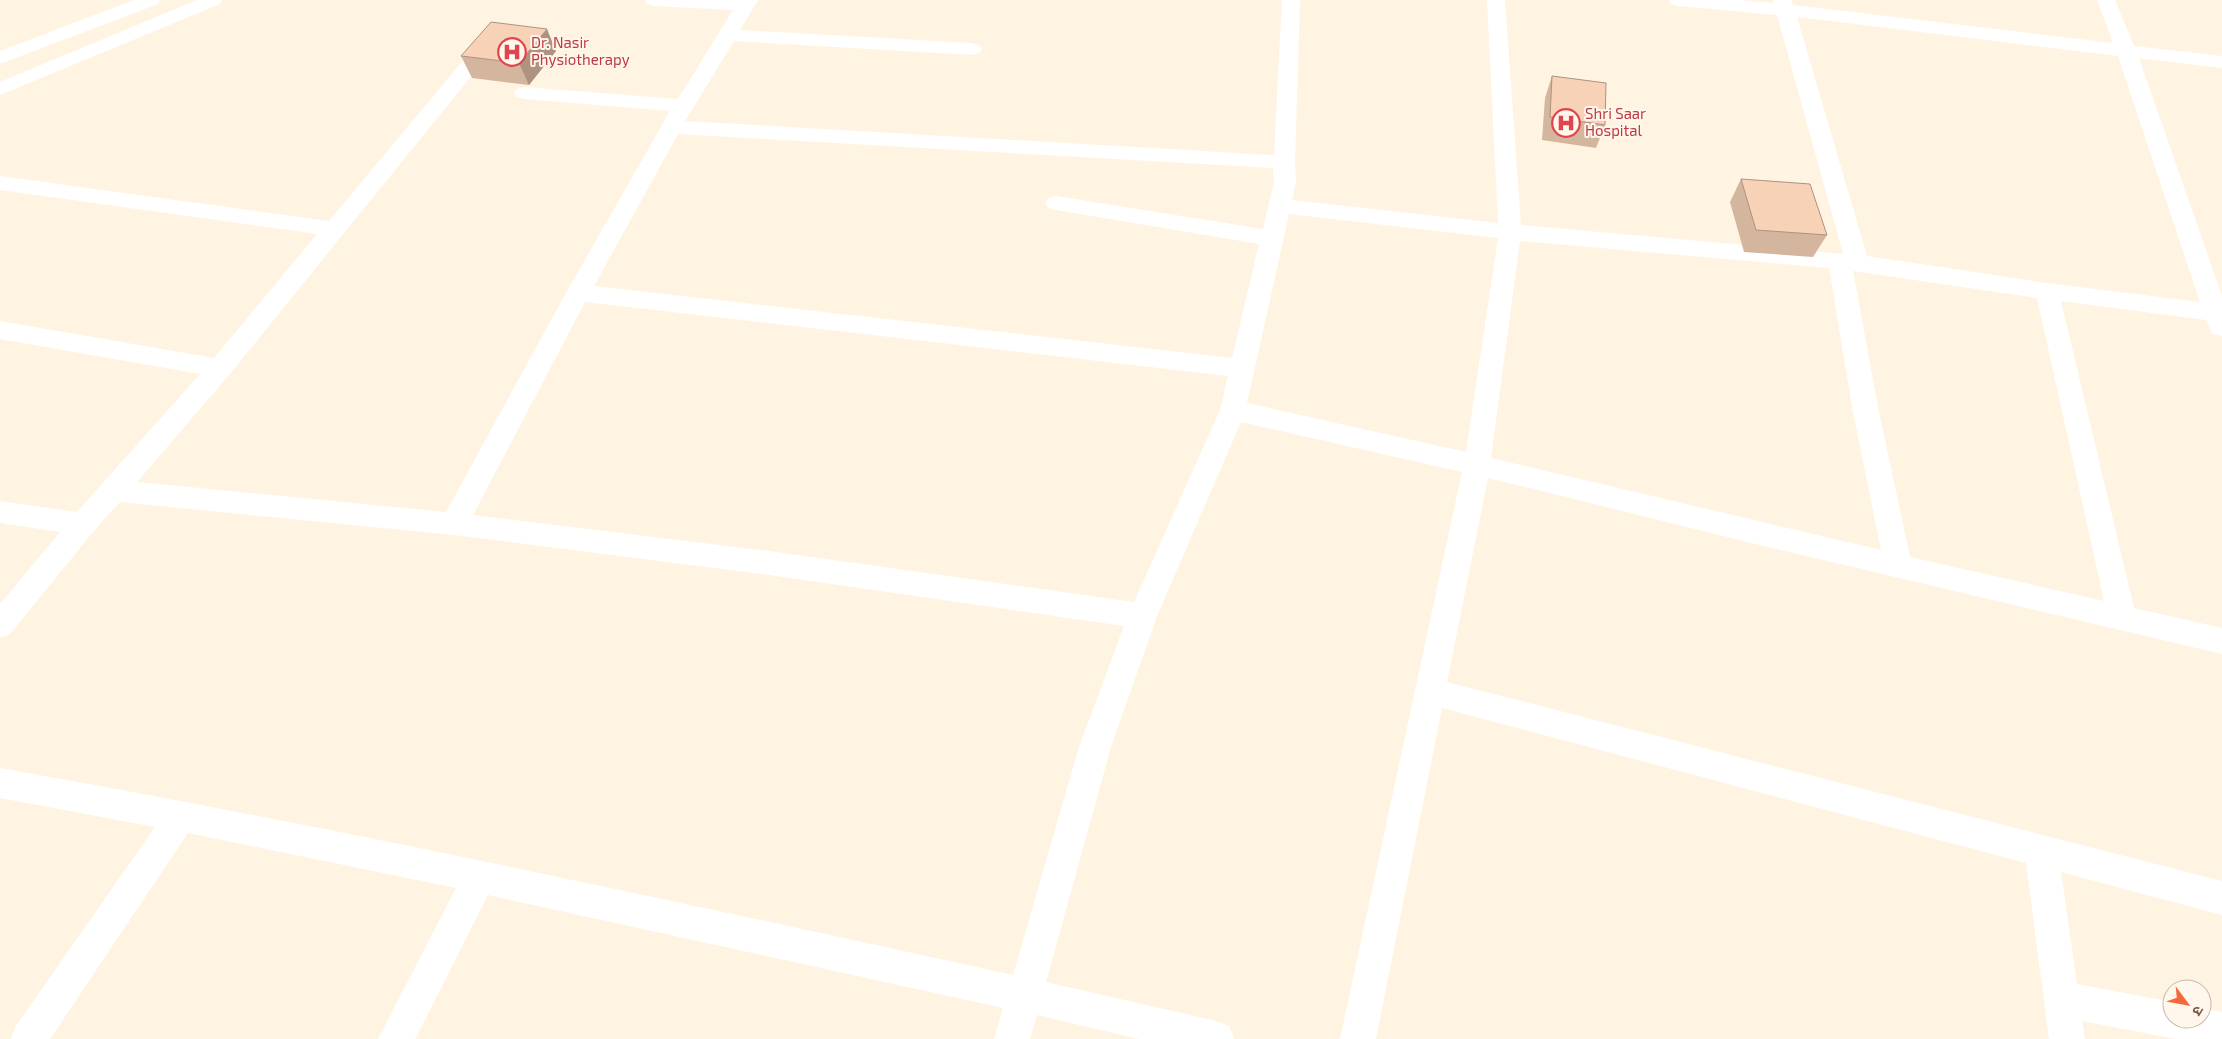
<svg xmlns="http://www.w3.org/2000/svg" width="2222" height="1039" viewBox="0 0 2222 1039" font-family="'Exo 2','Noto Sans Devanagari',sans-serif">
  <rect width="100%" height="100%" fill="#fff4e2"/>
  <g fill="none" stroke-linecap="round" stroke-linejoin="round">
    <path fill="#fff" fill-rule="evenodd" d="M134,0H160L158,4L0,64V51Z
      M197,0H222L220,4L0,95V82Z
      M645,0H758L740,30L972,43L979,45L982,49L979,53L972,55L734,41L685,121L1274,155L1282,0H1300L1295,162L1296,182L1292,200L1498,223L1487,0H1505L1521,225L1843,254L1777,15L1678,6L1671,4L1669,0H1739L1773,3V0H1791L1793,5L2113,43L2097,0H2115L2134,46L2222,56V68L2139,58L2222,296V336L2212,334L2206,320L2061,301L2134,608L2222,628V654L1768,547L1488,478L1447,682L2222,881V915L2061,872L2077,984L2172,1002V1019H2202V1008L2222,1012V1039H2176L2082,1021L2085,1039H2049L2026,863L1442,708L1376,1039H1340L1462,472L1241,422L1157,616L1111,747L1046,982L1216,1021L1229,1026L1234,1039H1139L1037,1015L1030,1039H994L1003,1008L488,895L415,1039H378L456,888L188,833L50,1039H11L16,1026L155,827L0,798V768C339,828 676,901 1013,975L1079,747L1124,626L769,575L454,535L120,502L93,532L10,634L0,638V604L60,532L0,523V501L77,512L200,374L0,339V321L214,358L317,234L0,190V176L329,221L476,45L483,43L490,45L493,49L490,53L229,375L137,482L446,512L566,293L670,111L524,99L517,97L514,93L517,89L524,87L678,99L733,10L654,6L647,4ZM1797,17L2118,56L2200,302L2047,283L1867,256ZM678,134L1273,168L1274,182L1263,229L1056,196L1048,198L1045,203L1048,208L1056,210L1259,244L1232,358L594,286ZM1289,214L1498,238L1466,452L1247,403ZM1520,241L1829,268L1852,407L1881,550L1491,458ZM1853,271L2037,298L2104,601L1910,557L1878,407ZM585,302L1228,376L1220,410L1134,602L769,551L473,515Z"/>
  </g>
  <path fill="#d4b59d" d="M556,51L529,85L472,78L461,56Z
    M1552,76L1605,125L1596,148L1542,140L1545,98Z
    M1741,179L1827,235L1813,257L1744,252L1730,202Z"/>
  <path fill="#ad9380" d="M547,29L556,51L529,85L519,63Z"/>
  <path fill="#f7d2b7" stroke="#ad9380" d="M491,22L547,29L519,63L461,56Z
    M1552,76L1606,83L1605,125L1550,117Z
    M1741,179L1810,184L1827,235L1756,230Z"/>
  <defs>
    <symbol id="hospital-ring" viewBox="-11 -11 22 22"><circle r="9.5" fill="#fff7eb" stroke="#e0444e" stroke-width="1.5"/><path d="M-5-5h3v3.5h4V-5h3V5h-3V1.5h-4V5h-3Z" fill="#e0444e"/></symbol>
  </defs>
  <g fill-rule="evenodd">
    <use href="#hospital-ring" x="496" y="36" width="32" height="32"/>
    <use href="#hospital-ring" x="1550" y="107" width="32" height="32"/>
  </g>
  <g text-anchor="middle" stroke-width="4" stroke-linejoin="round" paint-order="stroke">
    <g font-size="15" fill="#be3a42" stroke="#fff7eb" text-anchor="start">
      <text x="531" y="48">Dr. Nasir<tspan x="531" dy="17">Physiotherapy</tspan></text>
      <text x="1585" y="119">Shri Saar<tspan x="1585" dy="17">Hospital</tspan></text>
    </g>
  </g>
  <g transform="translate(2187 1004) rotate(122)"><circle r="24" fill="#fff7eb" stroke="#c9b8a9"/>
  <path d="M0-4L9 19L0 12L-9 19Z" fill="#f5683a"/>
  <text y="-8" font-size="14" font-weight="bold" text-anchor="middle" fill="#795946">उ</text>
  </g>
</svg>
